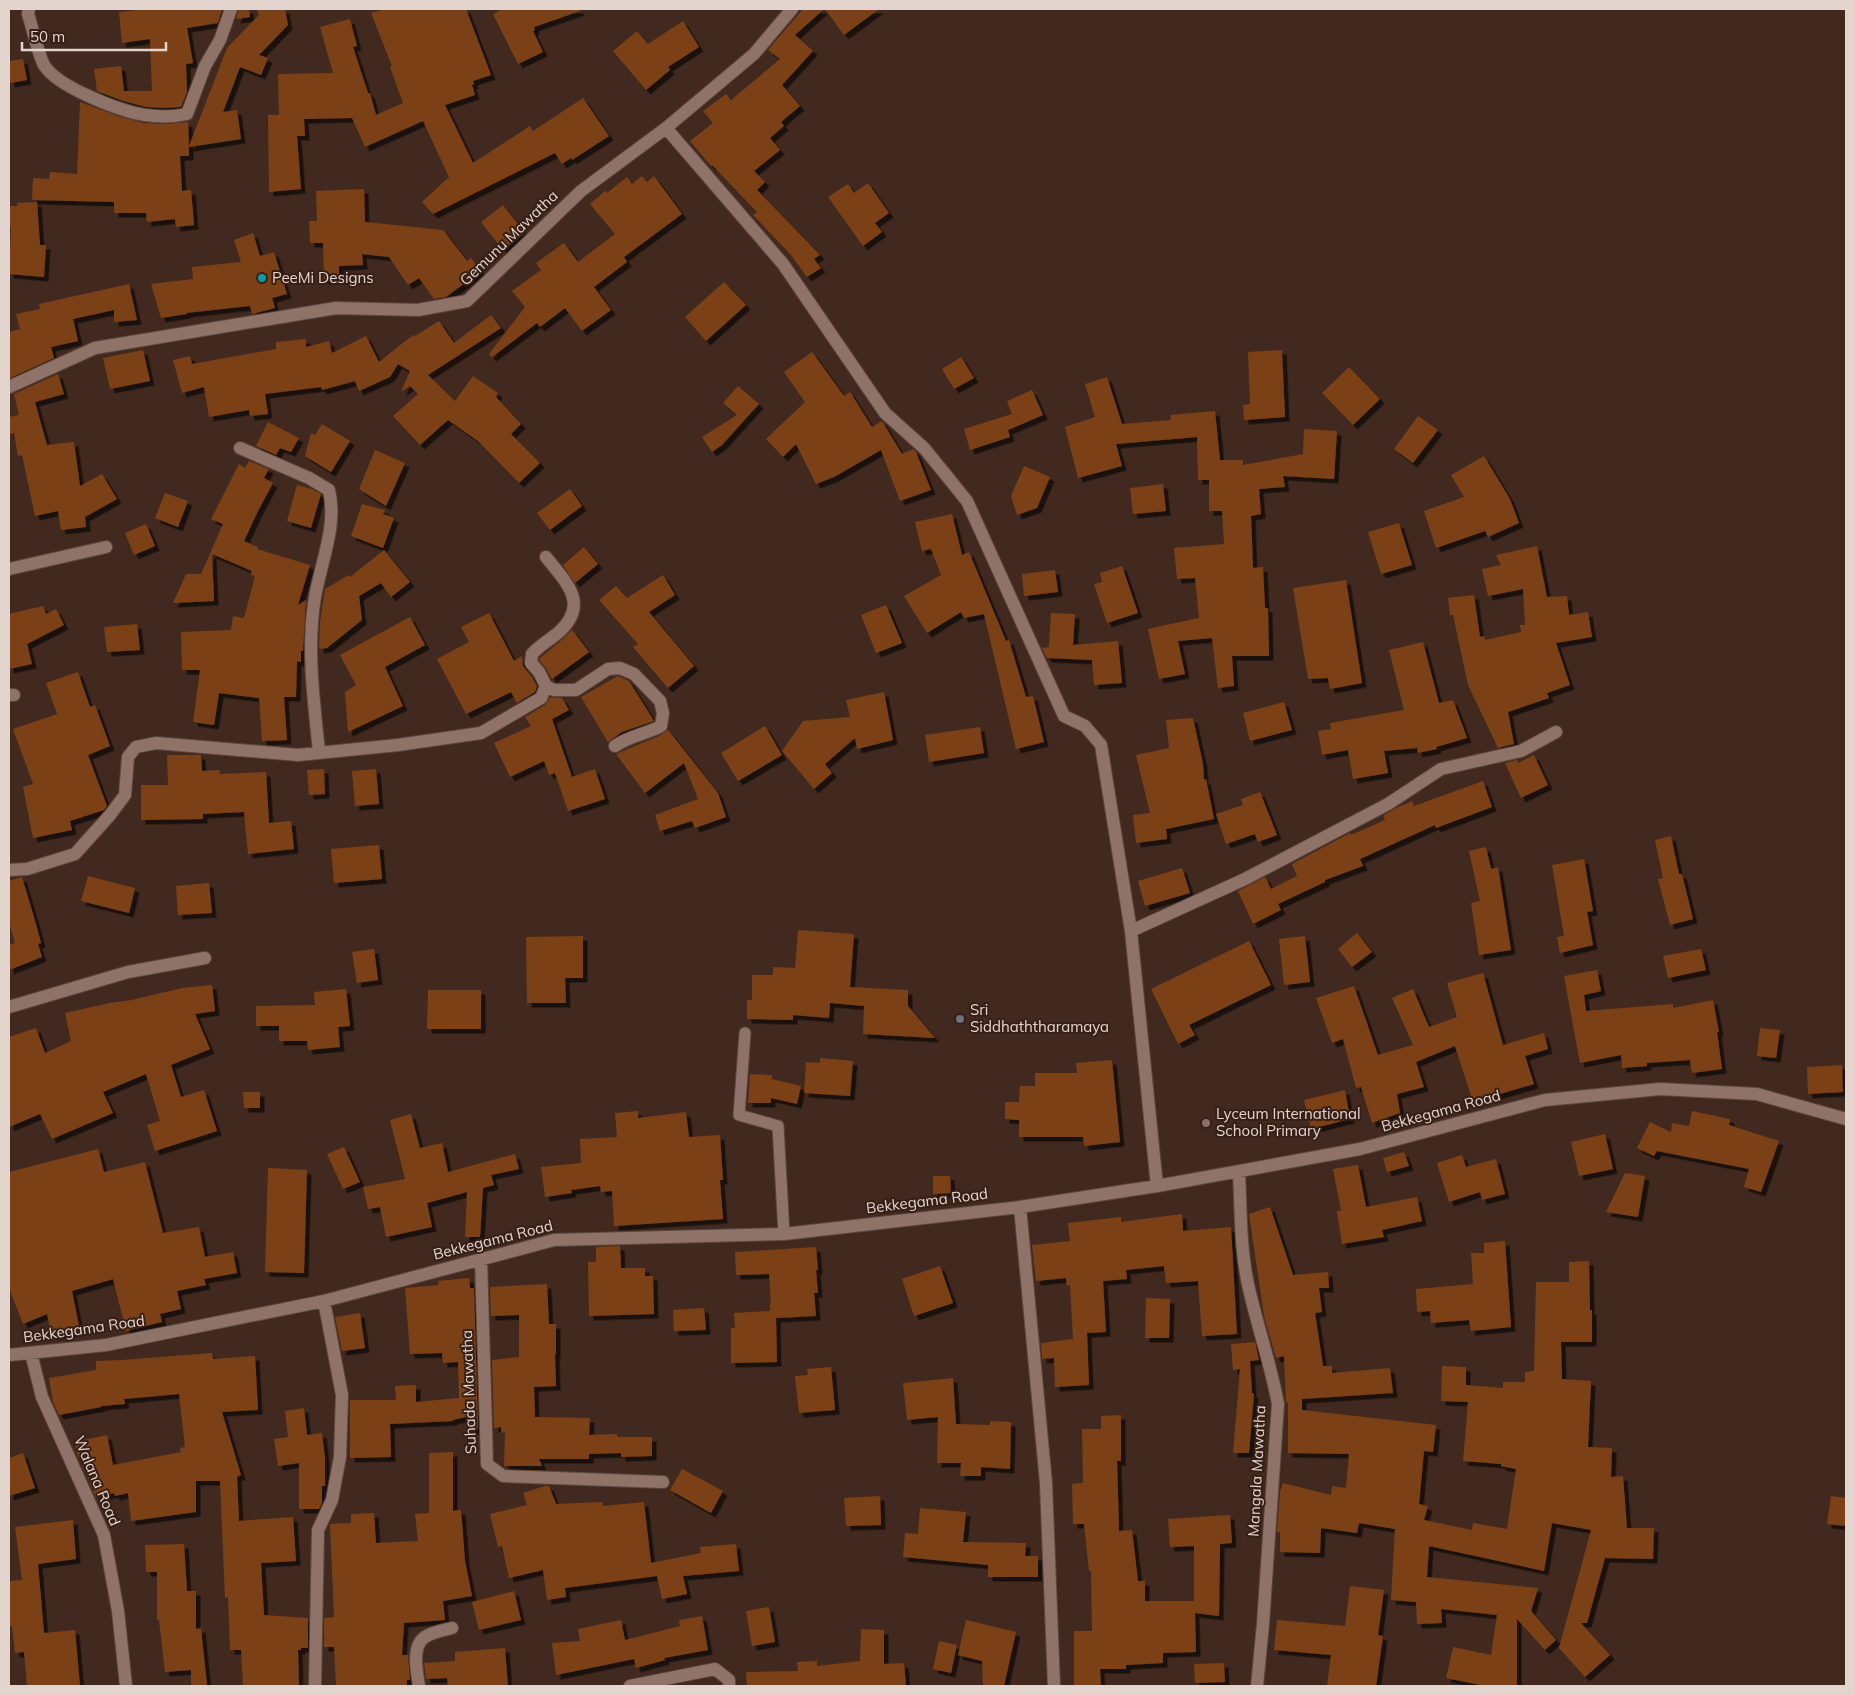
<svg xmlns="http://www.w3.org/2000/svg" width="1855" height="1695" viewBox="0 0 1855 1695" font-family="Mulish,sans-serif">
  <defs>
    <filter id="shadow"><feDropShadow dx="4.5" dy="4.5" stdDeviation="0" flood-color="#0009"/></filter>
  </defs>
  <rect width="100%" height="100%" fill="#41291f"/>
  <path fill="#7b4116" filter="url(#shadow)" d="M149,9H222L218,23L187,28L193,63L186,64L187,92L181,107L166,108L146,107L123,101L97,91L94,69L121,66L124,91H152L150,39L122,43L119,12Z
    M239,9H249L250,17L236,19Z
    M257,9H285L288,25L259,55L268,58L261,75L240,67L223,112L237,110L241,139L189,147V156H180L182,191L191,190L194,225L176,227L175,219L147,222L146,213H114V202L32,200L33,178L49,179L50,172L77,174L80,102L118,116L143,123L166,124L188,122L189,146L227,48L259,15Z
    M385,9H466L491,75L473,81L474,84L472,85L475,95L445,105L473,163L530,126L533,131L583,98L609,136L572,160L571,158L562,164L555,153L433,214L422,202L449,177L423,121L365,147L352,118L304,119L305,136H297L301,189L269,192L268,115H279L278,74L333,73L320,27L350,19L357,46L353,47L368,93H370L376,115L403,103L390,67L392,66L371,13Z
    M503,9H579L580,11L534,27L535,30L533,31L543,52L518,64L493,14Z
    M803,9H824L795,35L813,51L782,85L800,106L781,122L784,126L770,138L780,150L754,171L765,182L757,190L820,255L814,259L821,268L807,277L791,255L753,215L757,212L712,165L711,166L690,141L713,123L703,111L726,94L731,100L780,59L768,50Z
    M825,9H879L844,35Z
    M683,21L699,47L668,67L670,70L646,90L613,51L637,31L648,44Z
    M23,59L27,80L10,83L9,61Z
    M642,176L647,182L654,176L682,214L624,257L627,262L594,287L611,310L582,331L565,308L540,327L537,323L492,357L489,354L525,307L512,291L541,270L536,263L564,243L578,262L615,234L590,204L605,191L607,193L627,177L632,184Z
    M868,183L889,213L875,223L882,232L863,246L828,197L848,184L854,193Z
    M364,189L365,222L443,230L467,261L471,258L481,271L446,297L434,299L419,278L408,285L389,257L362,254L363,265L339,266V280H324L323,243H310L309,221H317L316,191Z
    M37,202L40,245H46L44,277L9,274L11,228H9V206H18L17,203Z
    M503,205L525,233L503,250L481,222Z
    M253,233L260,256L274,252L287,294L272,298L275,308L252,314L250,306L240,307L186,313L187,314L161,318L151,284L193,279L192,267L241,262L234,240Z
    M724,282L746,305L706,341L685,317Z
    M129,284L137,320L114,322V310L73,319L78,341L51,347L54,358L10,378L9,332L20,329L16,314L40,309L39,304Z
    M491,315L501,328L428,375L455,401L473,376L498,393L496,397L521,424L511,434L540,463L519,483L478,441L448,420L420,445L393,416L418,394L410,386L401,392L410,371L398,364L390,377L359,391L355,381L322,390L321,387L265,394L268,414L250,416L249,410L209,417L204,387L182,393L173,360L190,356L192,364L276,349V342L306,339V347L329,341L332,353L366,336L379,362L413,335L415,336L439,321L454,343Z
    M143,350L150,381L110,389L103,358Z
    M1282,350L1285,417L1244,420L1243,405L1250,404L1248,352Z
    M812,352L844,396L850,392L872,427L882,421L902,454L913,449L916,452L931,490L900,501L881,450L834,477L816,484L796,444L783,457L766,439L805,402L784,372Z
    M961,357L974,378L954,389L942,369Z
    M1349,367L1380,399L1353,425L1322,393Z
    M58,374L64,394L35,402L47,445L74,442L80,486L102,474L117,499L85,517L86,527L61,530L58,511L35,516L22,455L18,456L14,433L9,434V417L19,415L14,394Z
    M1107,377L1122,424L1171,420L1170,415L1215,411L1220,460H1243V465L1303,454L1304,429L1337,431L1334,479L1283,476L1285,487L1259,489L1261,514L1251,516L1253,568L1263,567L1265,608H1268L1269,656H1232L1234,686L1218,688L1212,638L1178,641L1185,674L1159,679L1148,629L1199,618L1195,578L1177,579L1174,548L1224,544L1222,511H1209V480H1198L1197,437L1116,444L1122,466L1078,478L1065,427L1095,417L1085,384Z
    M738,386L759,404L722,445L712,452L702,437L737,415L723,403Z
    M1032,390L1043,415L1008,430L1010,437L970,450L964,429L1012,414L1007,401Z
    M1418,416L1438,430L1413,463L1394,449Z
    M268,422L299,438L291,452L280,448L276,455L256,446Z
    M322,424L350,441L331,472L305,456L311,433L315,435Z
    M375,450L405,463L386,506L359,489Z
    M1484,456L1510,499L1519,523L1488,537L1485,531L1436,548L1424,511L1464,497L1451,475Z
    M249,461L269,469L264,478L273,483L257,513L244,541L258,547L257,549L310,565L298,605L306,600L303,651H301V662L297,661L296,697H284L287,740L262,741L259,698L219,693L214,725L193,722L200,670H182L181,632L231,630L233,616L244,618L255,576L251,575L252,571L212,554L214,601L173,603L186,574H201L223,524L211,519L239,464L245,468Z
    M1024,466L1050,477L1037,508L1017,515L1011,496Z
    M1163,484L1166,511L1133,514L1130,488Z
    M297,485L312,489L321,494L311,528L287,521Z
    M570,489L582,506L550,530L537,513Z
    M165,493L188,501L178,527L155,518Z
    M362,504L385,510L383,514L394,518L383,548L351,536Z
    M952,514L962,555L969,552L1006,641L1009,640L1026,697L1033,696L1044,742L1016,749L984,614L964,618L961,612L927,633L904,596L941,575L931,549L922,551L915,522Z
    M1399,523L1412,565L1381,574L1368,532Z
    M146,524L155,546L134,555L125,533Z
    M1537,546L1547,597L1567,596L1569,615L1588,612L1592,637L1556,643L1570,685L1547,693L1549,698L1508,712L1514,744L1498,748L1468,685L1453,615H1450L1448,598L1474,595L1480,637L1484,636L1485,640L1521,632L1520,625H1525L1523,589L1488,596L1482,569L1501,565L1496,555Z
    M584,547L598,564L575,583L563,565Z
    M384,550L410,582L391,597L381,583L359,596L362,620L327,648L319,649L320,622L325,589L349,575L350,577Z
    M1122,566L1138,613L1107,623L1094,584L1102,582L1100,573Z
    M1055,570L1058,592L1024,596L1022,574Z
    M663,575L675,595L649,612L694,666L668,688L633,647L638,644L599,600L616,586L627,598Z
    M1346,580L1362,683L1330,689L1328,678L1308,679L1293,588Z
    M886,605L902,643L876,653L861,615Z
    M43,606L46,614L56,609L64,625L27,644L32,664L9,669V614Z
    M489,613L514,661L522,656L523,666L532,677L537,686L535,692L517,703L511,692L466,714L437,659L469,642L461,627Z
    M1051,613L1075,614L1073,645L1118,641L1122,683L1094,685L1092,660L1047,658L1042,648L1049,647Z
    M410,617L425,645L385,667L403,706L348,732L345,692L356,685L340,655Z
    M137,624L140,650L107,652L104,627Z
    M572,630L589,652L552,679L546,668L539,660L540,658L564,638Z
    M1423,642L1439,703L1453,700L1467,738L1436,747L1437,749L1418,753L1417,748L1384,751L1388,773L1353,779L1348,750L1322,755L1318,731L1331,729L1330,723L1404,710L1389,650Z
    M78,672L90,707L95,705L110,746L88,755L107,806L104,810L70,821L72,830L33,838L23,787L33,784L13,729L57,714L46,683Z
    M618,676L629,681L654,721L622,732L608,742L581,697Z
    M884,692L893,740L857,749L855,738L825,764L832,773L814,789L782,751L803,721L850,717L846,700Z
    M550,697L562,698L569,710L552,719L572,777L595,769L605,799L568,811L555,773L549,775L544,761L510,777L494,743L531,726L525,717L545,705Z
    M1284,702L1292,730L1250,741L1243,713Z
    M1193,718L1203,764L1204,780L1206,779L1214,819L1166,829L1167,839L1136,843L1133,815L1150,813L1136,755L1169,748L1166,720Z
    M765,726L782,755L738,781L721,753Z
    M980,727L984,753L929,762L925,735Z
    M668,730L718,793L726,817L695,828L692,821L660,831L655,815L698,799L684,763L645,793L616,754L659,736Z
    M167,755H201L202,771L219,770L220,774L266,772L269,823L291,821L294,849L248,854L244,812L203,814V819L141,820V785H168Z
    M1534,755L1548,785L1521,798L1505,763L1517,760L1518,763Z
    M324,769L325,794L309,795L307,770Z
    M376,769L379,804L355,806L352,771Z
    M1483,781L1492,807L1436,828L1435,825L1360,859L1363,866L1325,880V882L1278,904L1281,910L1253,924L1238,891L1265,877L1271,889L1297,876L1292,864L1350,833L1351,835L1385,820L1383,816L1396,808L1412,801L1414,806Z
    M1260,792L1277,835L1258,842L1255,834L1226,844L1216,814L1243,805L1241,799Z
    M1671,836L1679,874H1682L1693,919L1670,925L1658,879L1663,878L1655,840Z
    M379,845L382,879L334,883L331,849Z
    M1486,847L1491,869L1498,867L1511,950L1479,955L1471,903L1480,901L1469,851Z
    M1584,859L1593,911L1587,912L1593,945L1560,953L1557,937L1564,936L1552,865Z
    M1182,868L1190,893L1145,906L1138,881Z
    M88,876L135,888L129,913L81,901Z
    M22,877L36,924L41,943L38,944L42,957L9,970V945L15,943L9,922V881Z
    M209,883L212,913L178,915L176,886Z
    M798,930L854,934L850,987L908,990V1006L935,1038L863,1034L864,1006L830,1003L829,1018L793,1015V1020L747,1019V1000H752V975H773V967L795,968Z
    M1357,933L1372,952L1352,967L1338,949Z
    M583,936V978H565L566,1003H527L526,937Z
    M1305,936L1310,982L1284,985L1279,939Z
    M1249,941L1271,985L1189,1025L1195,1035L1178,1044L1151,989Z
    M374,949L378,980L357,983L352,952Z
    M1701,949L1706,970L1668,978L1663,956Z
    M1597,970L1601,991L1584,995L1586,1011L1673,1004V1008L1713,1000L1719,1032H1717L1722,1069L1692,1073L1690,1060L1647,1063V1066L1622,1068L1621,1055L1580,1063L1564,976Z
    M1483,973L1503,1045L1544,1033L1548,1049L1525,1056L1534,1084L1473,1102L1455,1046L1416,1062L1424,1087L1397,1094L1400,1113L1372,1123L1361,1087L1356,1088L1343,1039L1332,1043L1316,998L1354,986L1378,1055L1413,1045L1392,998L1413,989L1429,1027L1457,1017L1447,983Z
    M212,985L215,1011L195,1014L210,1049L171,1065L181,1097L204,1090L217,1131L155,1151L147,1125L160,1121L146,1074L103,1092L113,1113L52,1139L40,1114L9,1127V1037L36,1028L45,1053L71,1041L65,1013L110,1003L132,1000L182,988Z
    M346,989L350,1026L338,1027L340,1047L308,1050L307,1041H279V1026H256V1006L315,1005L314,992Z
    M428,990H481V1029H427Z
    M1760,1028L1780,1030L1776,1058L1757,1056Z
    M820,1058L853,1061L850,1096L804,1093L806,1062L820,1063Z
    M1112,1060L1120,1142L1084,1146L1083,1137H1019V1120L1005,1119V1102H1019L1020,1086H1035V1073H1077L1076,1063Z
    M1842,1065L1843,1092L1808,1094L1807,1067Z
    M750,1074L772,1075V1079L801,1086L797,1104L771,1098V1103H748Z
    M1345,1090L1350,1119L1311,1129L1304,1100Z
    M243,1092H260V1108H244Z
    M638,1111V1118L686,1112L689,1137L720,1135L723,1180H720L723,1219L614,1226L612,1191L601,1192L600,1186L571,1190L572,1193L545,1197L541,1167L581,1163L580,1139L617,1137L615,1113Z
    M1692,1111L1730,1119L1729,1125L1779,1141L1761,1192L1744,1187L1749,1169L1657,1151L1654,1156L1637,1148L1650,1122L1671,1132L1672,1123L1689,1126Z
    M411,1114L420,1148L442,1143L448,1172L515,1154L519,1169L491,1175L494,1185L483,1188L480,1237H465L467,1192L427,1203L432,1227L386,1237L380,1207L368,1209L363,1187L405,1179L390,1120Z
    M1605,1134L1613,1169L1579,1176L1571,1142Z
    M344,1147L360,1182L343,1189L327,1154Z
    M98,1149L104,1172L145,1162L163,1233L199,1227L205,1257L233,1252L237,1273L204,1279L206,1285L177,1291L181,1309L160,1314L162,1322L126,1331L113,1279L72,1291L80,1331L52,1336L47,1314L23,1324L9,1288V1172Z
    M1404,1152L1409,1166L1387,1172L1383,1158Z
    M1462,1155L1466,1167L1496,1159L1505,1194L1482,1200L1480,1192L1449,1202L1437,1163Z
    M1358,1165L1366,1207L1417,1197L1422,1221L1382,1230L1384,1237L1342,1244L1337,1211H1341L1333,1169Z
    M268,1168L307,1170L304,1273L265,1272Z
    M1625,1173L1645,1176L1638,1217L1606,1212Z
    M933,1176H950L951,1193L933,1194Z
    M1270,1207L1293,1275L1328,1272L1329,1288H1319L1322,1312L1315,1313L1323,1366H1332V1373L1390,1368L1393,1393L1302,1399V1410L1436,1425L1433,1452L1424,1451L1419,1504L1428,1506L1424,1520L1472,1530L1473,1523L1507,1529L1516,1469L1501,1466V1464L1463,1461L1468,1402L1441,1401L1442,1366L1466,1367V1385L1503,1388V1382H1525V1372L1534,1371L1536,1282H1569V1262L1589,1261L1590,1310H1592V1342H1561L1562,1379L1591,1381L1588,1447L1612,1448L1611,1477L1623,1476L1627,1528H1654L1653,1559L1605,1558L1587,1623H1581L1610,1655L1585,1677L1559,1648L1591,1530L1552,1523L1544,1571L1429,1546L1427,1577L1538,1588L1531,1611L1556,1640L1545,1650L1517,1619V1686H1485L1446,1678L1453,1647L1491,1655L1497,1615L1441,1609L1442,1623L1417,1624L1416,1602L1391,1600L1395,1529L1359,1523L1357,1533L1321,1528L1320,1553L1280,1552V1532H1277L1280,1492L1283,1483L1331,1495L1332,1486L1346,1488L1349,1454L1288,1453V1403L1286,1402L1284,1356L1276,1358L1264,1316L1249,1214Z
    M1182,1214L1183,1231L1231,1227L1237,1334L1202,1336L1198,1281L1166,1283L1164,1266L1126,1270L1127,1279L1103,1281L1106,1332L1087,1333L1089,1385L1055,1387L1054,1358L1042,1359L1041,1343L1073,1339L1070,1285L1067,1286L1066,1278L1036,1281L1032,1245L1070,1241L1068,1223L1121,1217V1222Z
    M1505,1241L1511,1327L1471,1331L1469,1320L1431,1323L1430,1311L1417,1312L1416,1289L1473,1284L1471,1253H1484V1243Z
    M620,1246L621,1268H645V1276H653L654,1314L589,1316L588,1262H596V1247Z
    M816,1247L818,1270H816L818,1293H814L816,1316L776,1318L777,1362L731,1363V1328H735L734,1313L770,1311V1303H771L769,1274L736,1275L735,1252Z
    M940,1266L953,1303L914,1316L902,1279Z
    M469,1278L470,1288H474L478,1429L469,1430L466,1417L453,1420V1421L390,1424L391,1457L350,1458V1400H396L395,1386L416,1385V1402L459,1398L458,1362L443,1363L442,1353L410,1354L405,1288L439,1285L438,1281Z
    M547,1284L549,1324H556V1354H555L556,1386L534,1387L535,1417L590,1418L589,1435L617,1434V1437H652V1456L621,1457V1453L589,1454V1459H539L542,1466H504L505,1432L501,1433V1427L494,1428L492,1360L519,1357V1315L491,1316L490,1287Z
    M1146,1298L1170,1299L1169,1338H1145Z
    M704,1308L706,1330L674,1331L673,1310Z
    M360,1313L365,1348L342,1351L335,1317Z
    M1255,1342L1259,1360L1250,1361L1252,1393L1254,1394L1249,1453H1233L1240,1369L1233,1370L1231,1344Z
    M212,1353L213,1359L255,1356L258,1410L222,1412L241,1475L237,1477L239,1521L293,1517L296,1561L261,1563L264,1615L308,1618V1648H301V1650H298L299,1686H243L241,1650H230L228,1597L225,1598L220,1481H196V1512L131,1521L128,1493L115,1496L114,1493L96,1498L80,1458L78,1457L75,1442L107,1435L113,1465L181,1452L180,1448L185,1447L179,1394L124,1399L125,1404L101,1406V1407L59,1415L53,1402L49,1378L96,1370V1361L122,1360Z
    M831,1367L835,1410L799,1413L795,1376L808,1375L807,1369Z
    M953,1378L956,1424L990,1425V1421L1011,1422L1010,1469L981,1467V1476H960L961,1463H937L938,1417L907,1420L903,1383Z
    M304,1408L307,1435L322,1433L325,1459V1486H322V1503L319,1509H299V1463L278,1466L274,1439L288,1437L285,1411Z
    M1121,1415V1461H1117L1119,1531L1132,1530L1138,1581H1145V1601H1194V1546L1170,1547L1168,1519L1230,1515L1232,1543L1220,1544L1219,1616L1195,1613L1196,1652L1163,1653V1663L1126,1665V1669H1100L1101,1686H1074V1631H1092L1091,1571H1089L1084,1524H1073L1072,1484L1083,1483L1082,1429H1101V1416Z
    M453,1452V1511L461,1510L465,1561L472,1596L443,1601L445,1620L404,1623L402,1655H408L410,1680H407V1686H388V1685L336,1686L334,1647H324V1618L334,1617L330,1524L351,1523V1514L374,1513L376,1543L418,1541L415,1514L429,1513V1453Z
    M23,1453L35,1488L9,1496V1458Z
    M682,1469L723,1491L711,1513L670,1490Z
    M545,1486H549L556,1504L602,1502L603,1506L644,1502L651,1563L701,1553L700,1547L736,1544L739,1571L683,1576L687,1594L662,1599L657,1576L565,1588L566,1597L547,1600L543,1570L509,1578L502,1546L498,1547L490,1514L527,1505L523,1493Z
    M880,1496L881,1525L846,1526L844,1498Z
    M1831,1496L1846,1498V1526L1827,1524Z
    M920,1508L966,1512L963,1542L1026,1543L1025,1556H1038V1577H988V1565L903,1557L905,1533L918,1534Z
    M73,1520L76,1559L38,1564L44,1633L75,1630L80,1686H27L24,1652L15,1653L12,1626H9V1581L22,1580L15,1527Z
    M184,1544L187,1591H196V1629L201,1628L207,1685H191V1670L165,1672L159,1620H157V1572H146L145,1545Z
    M1350,1586L1384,1590L1378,1635L1383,1636L1376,1686H1327L1331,1655L1274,1650L1277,1620L1345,1626Z
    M514,1591L521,1620L479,1630L472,1602Z
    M769,1607L775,1642L752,1646L746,1611Z
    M702,1616L708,1650L664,1658L665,1660L636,1668L634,1659L556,1675L552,1643L580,1641L578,1629L621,1620L625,1640L680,1626L679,1620Z
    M966,1620L1016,1632L1004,1686H983L982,1661L958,1655Z
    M861,1629L884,1630V1664L904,1663L906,1685L747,1686L746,1672L798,1671L797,1662L817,1661V1666L860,1661Z
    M939,1641L957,1645L951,1673L933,1669Z
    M505,1648L508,1686H448L447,1678L426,1679L424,1663L455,1661V1652Z
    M1224,1663L1225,1682L1195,1683L1194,1664Z"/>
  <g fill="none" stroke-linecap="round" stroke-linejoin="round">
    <defs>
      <path id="lane" d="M745,1033L739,1115L778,1126L784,1234"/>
      <path id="street" d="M29,9L28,14C33,29 37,51 44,65C57,87 120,111 145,115C159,117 173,117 187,114L205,66L220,40L231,9
        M666,128L783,264L885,413L924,448L967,501L1064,716L1085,726L1101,745L1131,931L1157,1186
        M9,387L95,348L336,308L418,310L467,301L581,191L666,128L754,54L792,9
        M240,448L309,478L329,490C338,528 319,566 314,603C307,653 314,702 319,752
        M9,569L106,547
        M546,686L554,690H576L608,669L620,668L634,674L660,701L663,713L661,726C646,734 629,736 615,746
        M9,695H14
        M9,870L27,869L75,854L110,815L125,795L128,757L136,747L156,743L298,755L398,745L481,733L541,698L546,686L539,672L531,663L532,654C540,645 550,640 559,632C590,604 566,582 546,557
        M1131,931L1245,879L1388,804L1441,769L1521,751L1556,732
        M9,1007L128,972L205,958
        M1239,1172C1241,1212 1240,1254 1250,1293C1259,1331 1271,1366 1278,1404L1263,1624L1257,1686
        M1020,1207L1046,1483L1054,1686
        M481,1259L487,1464L503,1476L663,1482
        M31,1353L42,1397L104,1535L118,1611L126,1686
        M9,1355L106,1345L324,1301L554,1240L784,1234L1020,1207L1157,1186L1360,1149L1545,1100L1660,1089L1757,1094L1846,1119
        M315,1686L318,1530L332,1500L340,1457L342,1395L324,1301
        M419,1686C417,1672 411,1646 425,1637C432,1632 444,1630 452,1628
        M630,1686L715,1669L729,1680V1686"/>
    </defs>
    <use href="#lane" stroke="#5c483f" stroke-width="13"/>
    <use href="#street" stroke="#5c483f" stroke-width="14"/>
    <use href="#lane" stroke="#907368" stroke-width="11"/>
    <use href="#street" stroke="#907368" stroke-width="12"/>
  </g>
  <circle fill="#0f9aa8" stroke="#361f15" stroke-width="2" cx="262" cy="278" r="5"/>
  <circle fill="#6b7280" stroke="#361f15" stroke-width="2" cx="960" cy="1019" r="5"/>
  <circle fill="#8d6e63" stroke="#361f15" stroke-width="2" cx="1206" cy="1123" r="5"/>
  <g text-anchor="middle" stroke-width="4" stroke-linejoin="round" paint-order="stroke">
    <g font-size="15" fill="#e4d4ce" stroke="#361f15">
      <text transform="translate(509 238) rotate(-44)" y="5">Gemunu Mawatha</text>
      <text transform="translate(1441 1111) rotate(-15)" y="5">Bekkegama Road</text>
      <text transform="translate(927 1201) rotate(-7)" y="5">Bekkegama Road</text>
      <text transform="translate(493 1240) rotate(-14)" y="5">Bekkegama Road</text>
      <text transform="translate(84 1329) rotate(-8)" y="5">Bekkegama Road</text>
      <text transform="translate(469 1392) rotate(-92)" y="5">Suhada Mawatha</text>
      <text transform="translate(1257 1471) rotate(-87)" y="5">Mangala Mawatha</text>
      <text transform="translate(97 1481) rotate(67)" y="5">Walana Road</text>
    </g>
    <g font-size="15" fill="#e4d4ce" stroke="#361f15" text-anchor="start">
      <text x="272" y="283">PeeMi Designs</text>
      <text x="970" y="1015">Sri<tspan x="970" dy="17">Siddhaththaramaya</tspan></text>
      <text x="1216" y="1119">Lyceum International<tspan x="1216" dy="17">School Primary</tspan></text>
    </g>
  </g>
  <rect width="1855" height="1695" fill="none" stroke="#e4d4ce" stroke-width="20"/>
  <path d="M22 42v8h144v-8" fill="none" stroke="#e4d4ce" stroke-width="2.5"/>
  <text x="30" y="42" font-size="15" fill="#e4d4ce" stroke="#361f15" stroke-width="4" paint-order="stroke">50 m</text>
</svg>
